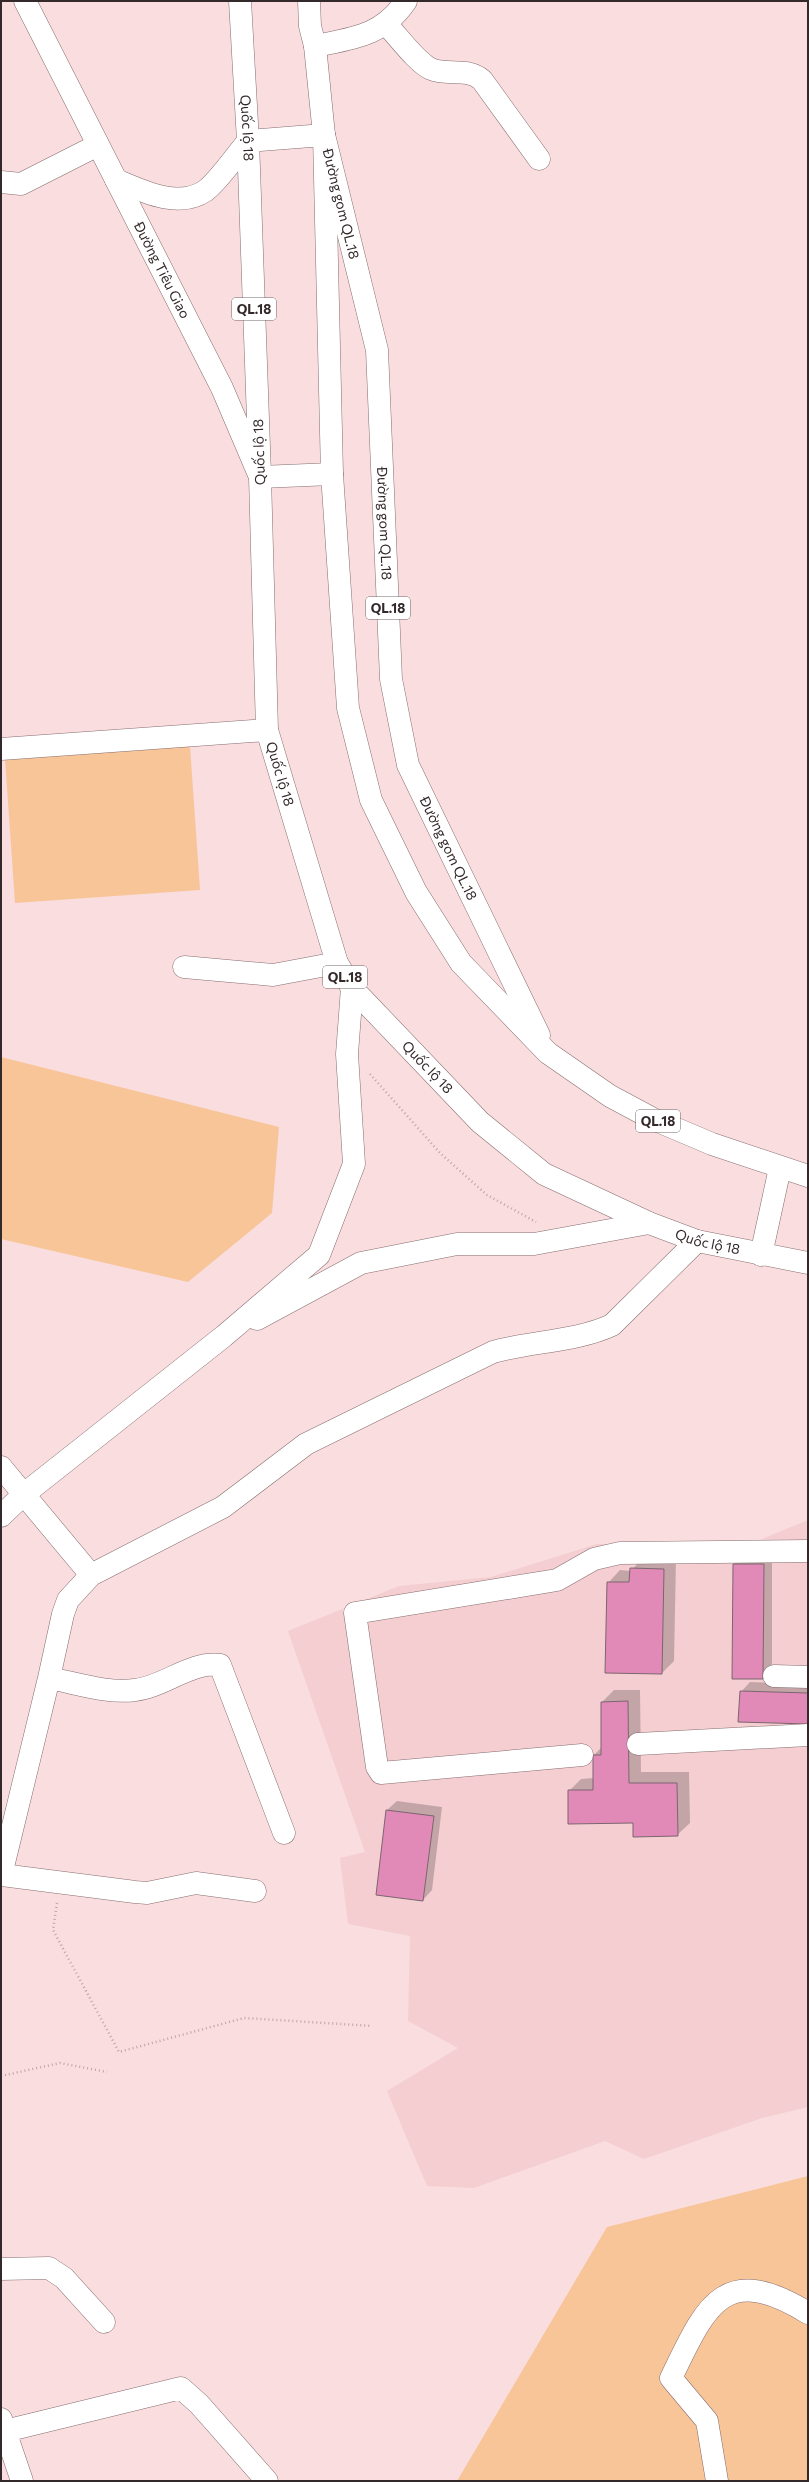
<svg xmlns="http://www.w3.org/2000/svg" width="809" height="2482" viewBox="0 0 809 2482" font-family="Commissioner,sans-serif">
  <rect width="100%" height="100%" fill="#fadddf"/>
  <path fill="#f4ced1" d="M808,1520V2107L762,2118L644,2159L605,2141L474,2188L427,2186L387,2091L458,2048L408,2021L410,1936L348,1924L340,1858L365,1852L288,1631L399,1586L491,1577L597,1544H750Z"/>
  <path fill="#f7c598" d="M190,746L200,890L15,903L5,759Z
    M1,1057L279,1127L272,1213L188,1282L1,1239Z
    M808,2176V2481H457L607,2227Z"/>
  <path fill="#0003" d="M743,1555H772V1669L762,1678L734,1564Z
    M643,1557H676L674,1661L662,1673L608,1583L620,1570L631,1571Z
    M750,1682L808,1684V1723L741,1692Z
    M614,1690H640L641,1772H689L690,1823L677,1835L634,1822L569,1791L581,1779L594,1778V1755L602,1747V1702Z
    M397,1801L442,1807L432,1890L423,1900L387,1810Z"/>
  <path fill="#e28ab7" stroke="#7c6570" d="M733,1564H764L763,1679H732Z
    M630,1568L664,1569L662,1674L605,1673L607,1582H629Z
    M740,1691L808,1693V1724L738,1722Z
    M628,1701L629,1783H677L678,1836L633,1837V1823L568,1824V1790H593V1755H601V1702Z
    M386,1810L434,1816L423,1901L376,1895Z"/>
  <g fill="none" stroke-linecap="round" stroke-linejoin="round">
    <defs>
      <path id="minor" d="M386,24C397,35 417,63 431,69C447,76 467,67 482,80L539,159
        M315,46C354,38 382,36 406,1
        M1,182L21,184L98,145
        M1,749L267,730
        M184,967L273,975L337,963
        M257,1319L361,1263L457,1244H534L649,1223
        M1,1467L91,1575
        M1,1516L23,1495L224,1336L319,1255L354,1164L347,1054L352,988
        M774,1676L808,1677
        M49,1678C76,1683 108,1694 135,1690C164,1687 191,1661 220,1665L284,1833
        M638,1744L808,1735
        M582,1755L381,1773L377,1767L355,1613L557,1580L594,1559L620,1553L808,1551
        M1,1875L49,1678L63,1614L68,1600L91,1575L223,1507L306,1444L493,1352C532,1341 575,1342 612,1325L697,1241
        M2,1875L135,1892L147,1893L196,1883L255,1891
        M1,2269L49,2268L64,2278L104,2322
        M1,2419L22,2481
        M5,2431L181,2388L199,2404L267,2481
        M717,2481L707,2421L671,2378C706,2306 723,2261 808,2313"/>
      <g id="major">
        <path id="s1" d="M240,1L248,141L260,475"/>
        <path d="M309,1L310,26L315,46L324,135L332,474"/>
        <path d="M116,180C142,191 178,209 205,191C217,183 238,153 248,141L324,135"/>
      </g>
      <g id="highway">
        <path id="s2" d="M25,1L222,388L260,477L267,730L337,963L352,988L480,1122L544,1174L649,1223L697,1241L808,1263"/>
        <path id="s3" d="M324,135L377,350L391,679L408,765L539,1035"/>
        <path d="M260,477L332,474L348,708L371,800L416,892L461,963L548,1053L610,1096L653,1119L712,1144L808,1176"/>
        <path d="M761,1255L780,1168"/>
      </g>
    </defs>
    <use href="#minor" stroke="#866d6f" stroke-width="23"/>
    <use href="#major" stroke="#866d6f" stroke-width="23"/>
    <use href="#highway" stroke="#866d6f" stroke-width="23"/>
    <path stroke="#bda5a7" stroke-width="2.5" stroke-dasharray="1 3" stroke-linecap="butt" d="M370,1074L440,1153L487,1195L536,1222
      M57,1903L53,1930L119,2052L244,2018L372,2026
      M1,2076L60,2063L107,2072"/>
    <use href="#minor" stroke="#fff" stroke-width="22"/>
    <use href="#major" stroke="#fff" stroke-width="22"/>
    <use href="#highway" stroke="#fff" stroke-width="22"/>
  </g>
  <g text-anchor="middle" stroke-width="3" stroke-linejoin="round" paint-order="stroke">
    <g fill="#fff" stroke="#71696a" stroke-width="1">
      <rect x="232" y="298" width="44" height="22" rx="3"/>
      <rect x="366" y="597" width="44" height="22" rx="3"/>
      <rect x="323" y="966" width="44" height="22" rx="3"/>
      <rect x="636" y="1110" width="44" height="22" rx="3"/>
    </g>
    <g font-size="13" font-weight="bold" fill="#34292a">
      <text x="254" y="314">QL.18</text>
      <text x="388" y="613">QL.18</text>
      <text x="345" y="982">QL.18</text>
      <text x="658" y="1126">QL.18</text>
    </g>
    <g font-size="14" fill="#34292a" stroke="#fff">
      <text dy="5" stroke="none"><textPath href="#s1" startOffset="127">Quốc lộ 18</textPath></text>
      <text dy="5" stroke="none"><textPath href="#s3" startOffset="71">Đường gom QL.18</textPath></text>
      <text dy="5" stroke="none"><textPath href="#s2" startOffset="302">Đường Tiêu Giao</textPath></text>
      <text transform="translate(259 452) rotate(-92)" y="5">Quốc lộ 18</text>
      <text dy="5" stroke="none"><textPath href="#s3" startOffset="395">Đường gom QL.18</textPath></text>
      <text dy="5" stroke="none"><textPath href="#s2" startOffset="830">Quốc lộ 18</textPath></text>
      <text dy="5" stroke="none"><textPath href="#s3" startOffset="731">Đường gom QL.18</textPath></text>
      <text dy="5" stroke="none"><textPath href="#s2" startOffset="1166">Quốc lộ 18</textPath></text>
      <text dy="5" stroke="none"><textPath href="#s2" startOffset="1502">Quốc lộ 18</textPath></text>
    </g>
  </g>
  <rect width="809" height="2482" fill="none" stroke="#34292a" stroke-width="4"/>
</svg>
